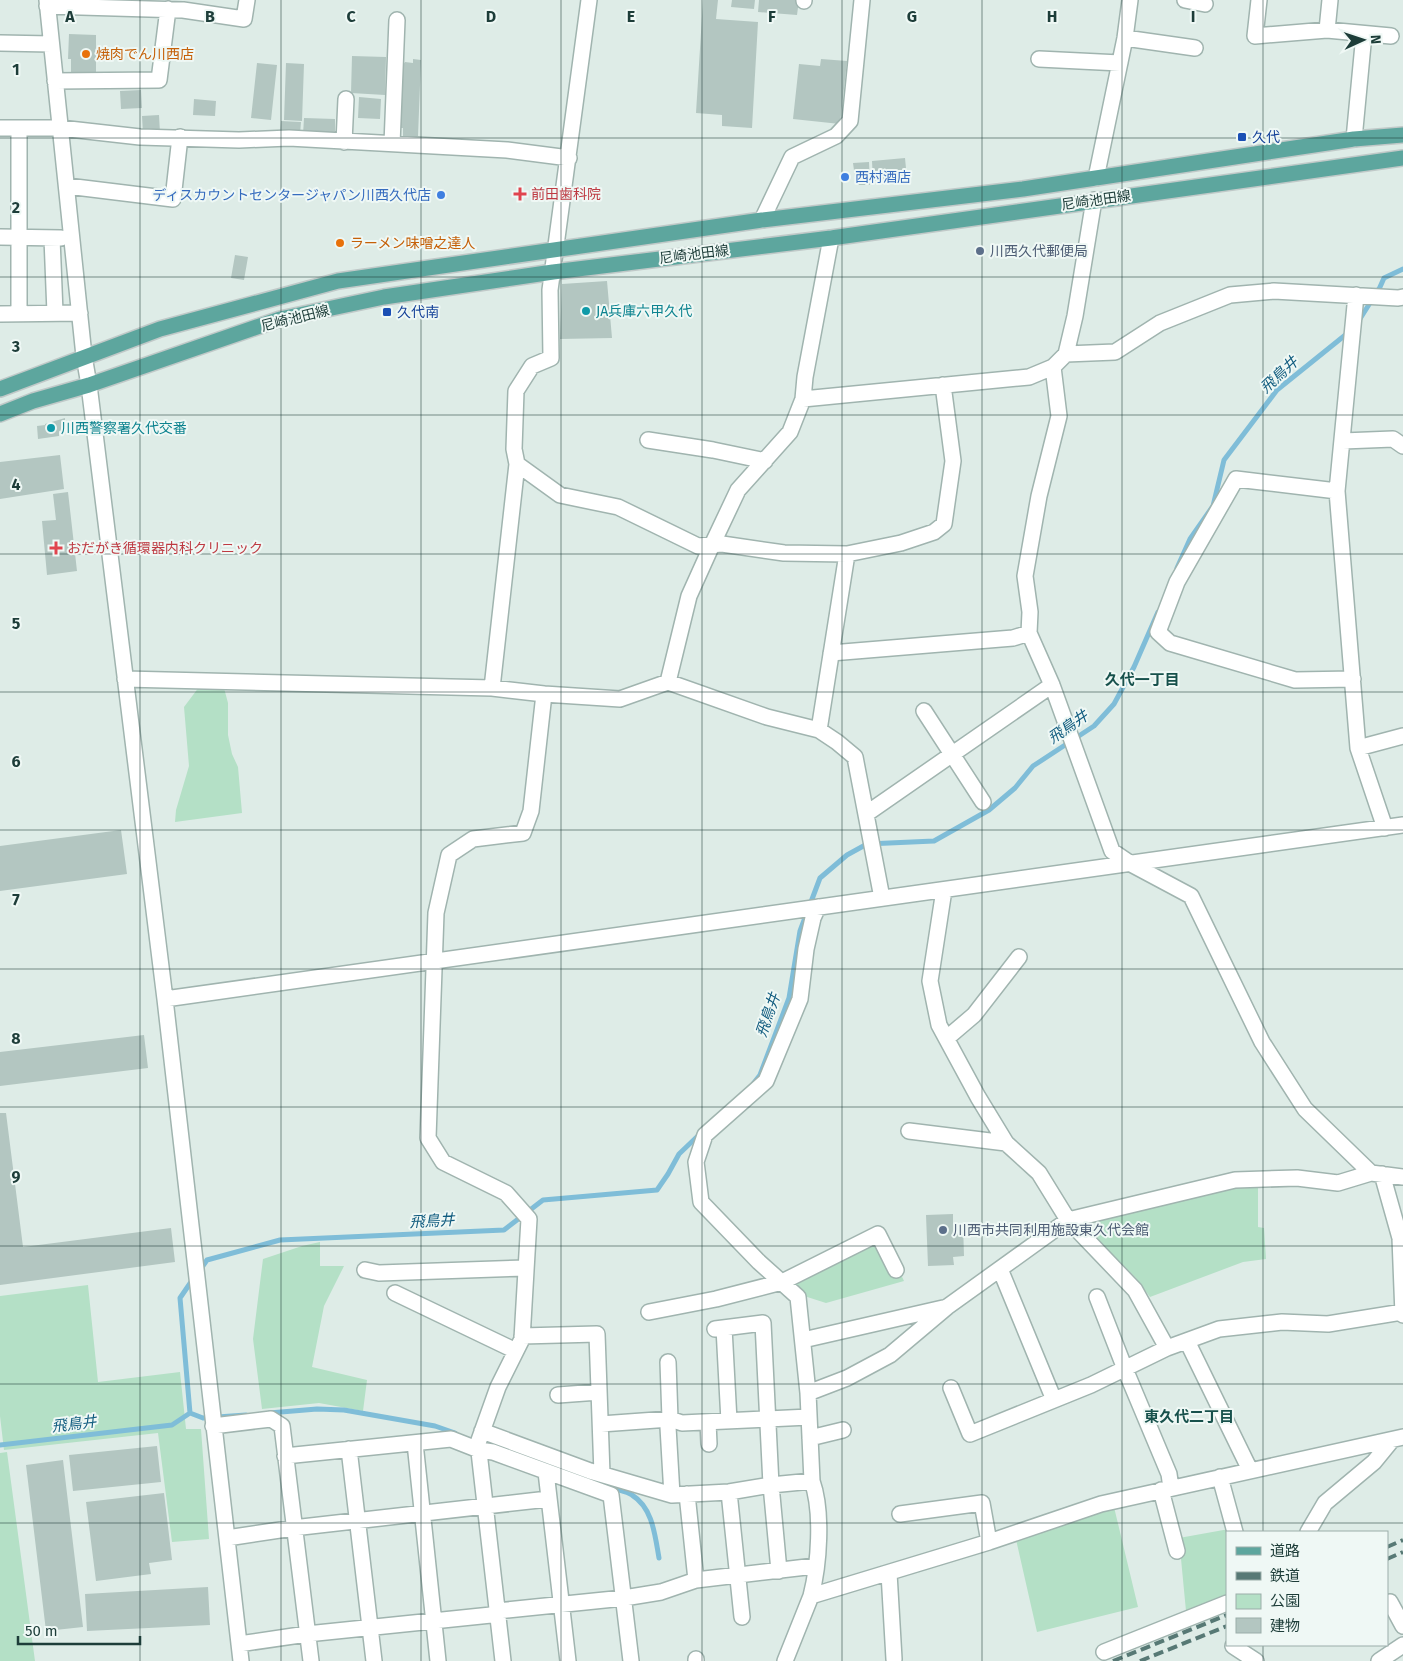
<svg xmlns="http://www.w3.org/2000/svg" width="1403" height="1661" viewBox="0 0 1403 1661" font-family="'Fira Sans','Noto Sans JP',sans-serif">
  <rect width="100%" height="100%" fill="#deece7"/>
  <path fill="#b4e0c6" d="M199,687L224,688L228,703V735L232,754L238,767L242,813L175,822L176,810L189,766L184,707Z
    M1258,1185V1227L1264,1228L1266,1259L1243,1262L1150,1297L1135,1277L1091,1233L1100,1216L1231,1187Z
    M884,1239L904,1281L826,1303L801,1295L795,1283Z
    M320,1242V1266H344L324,1306L312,1367L367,1380L363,1411L319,1403L262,1409L253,1339L263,1259L302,1246Z
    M88,1285L98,1382L180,1372L186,1429H201L209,1539L172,1542L158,1433L4,1450L0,1416V1296Z
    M7,1452L35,1661H0V1453Z
    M1114,1507L1138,1607L1037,1632L1015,1535Z
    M1229,1529L1230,1532H1227V1600L1189,1616L1186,1611L1179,1538Z"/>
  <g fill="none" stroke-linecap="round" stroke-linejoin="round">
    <path stroke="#7fbdd8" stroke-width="5" d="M1358,322L1380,287L1384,278L1403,269
      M1177,568L1190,539L1213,506L1224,460L1277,390L1349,332
      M753,1084L760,1075L789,998L800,931L820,878L847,855L867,844L934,841L989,810L1015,788L1033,766L1094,726L1114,704L1134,667L1158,612
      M200,1270L207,1260L280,1240L504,1230L543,1200L657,1190L668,1174L679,1154L701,1133
      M190,1413L203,1418L246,1415
      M269,1413L317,1409L344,1410L435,1426L455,1433
      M0,1445L172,1425L190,1413L180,1298L193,1279
      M610,1487C616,1490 626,1491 632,1495C653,1508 655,1536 659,1558"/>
  </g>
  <path fill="#b3c6c1" d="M703,0H718L716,19L758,22L752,128L722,126V115L696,113Z
    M732,0H755L754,9L731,7Z
    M759,0H799L797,15L758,12Z
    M69,34L96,35V73H71V59H68Z
    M352,56L386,57L385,95L351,93Z
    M413,59L421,60L418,136H403V128H399L402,66L405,62L413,63Z
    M821,59L847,61L840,124L793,119L799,64L820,66Z
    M257,63L277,65L271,120L251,118Z
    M286,63L304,64L302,121L284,120Z
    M141,90L142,108L121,109L120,91Z
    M359,97L381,99L380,119L358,118Z
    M194,99L216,101L215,116L193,115Z
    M159,115L160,133L143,134L142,116Z
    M304,118L335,119V137L303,135Z
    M281,121L301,122L300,134L280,133Z
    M905,158L907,179L873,181L872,161Z
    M869,162L870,185H856L853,163Z
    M235,255L248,257L244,280L231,278Z
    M607,281L612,338L560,339L562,284Z
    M65,418V430L59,431V436L38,439L37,426L45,425V424Z
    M60,455L64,489L0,499V462Z
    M68,492L77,571L47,575L42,521L56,520L53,494Z
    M121,830L127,874L0,891V846Z
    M144,1035L148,1068L0,1086V1052Z
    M0,1113H6L23,1247L171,1228L175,1262L0,1285Z
    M953,1214V1225L963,1224L964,1256L953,1257L954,1265L928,1266L926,1215Z
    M157,1446L161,1482L73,1491L69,1455Z
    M63,1460L83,1627L46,1631L26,1465Z
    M164,1493L172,1560L149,1563L151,1574L96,1581L86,1502Z
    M208,1587L210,1625L87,1631L85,1594Z"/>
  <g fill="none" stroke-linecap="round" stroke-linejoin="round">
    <defs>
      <path id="minor" d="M47,0L84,356L89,385L165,999L241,1661
        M1185,0L1205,4
        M1259,0L1255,36L1327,30L1330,0
        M804,1V0
        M47,6L183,10L244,19L247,0
        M1327,30L1391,36
        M1125,38L1195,48
        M0,43L51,44
        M1039,59L1120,63
        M55,81L159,80L168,9
        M0,128H60L140,137L239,140L289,138L507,150L569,158
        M19,128V314
        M1354,139L1364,34
        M344,142L346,99
        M392,144L397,20
        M1096,178L1125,38L1130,0
        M67,186L173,199L180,137
        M1094,200L1075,316L1066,354L1053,367L1059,416L1039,496L1025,576L1030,612L1029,633L1052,685L1112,851L1131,864L1191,896L1262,1042L1305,1109L1371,1173L1403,1177
        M762,220L792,157L836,136L850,121L862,0
        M0,237L61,238
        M52,238L55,313
        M1356,295L1337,491L1358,748L1385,828
        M0,314L80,313
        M1066,354L1115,352L1160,323L1230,295L1274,291L1398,298L1403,297
        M803,399L1029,377L1053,367
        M648,440L713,450L765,461
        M1343,441L1393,439L1403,446
        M517,464L560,495L618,507L698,546L722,544L784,553L847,554L901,543L934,532L944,524L953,461L943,385
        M1337,491L1236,479L1177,582L1158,632L1170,643L1295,680L1353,679
        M831,653L1013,638L1029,633
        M125,679L492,688L544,694L531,811L523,833L473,839L449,855L436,913L428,1138L443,1162L506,1193L529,1219L522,1339L498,1387L478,1443L503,1661
        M668,682L767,717L819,730L837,742L855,757L882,898
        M492,688L517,464L514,449L516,391L532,366L551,358L550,290L589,0
        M544,694L620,699L668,682L689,596L712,545L738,490L790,432L803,399L805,377L831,238
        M924,711L983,802
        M819,730L847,554
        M1358,748L1403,736
        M866,814L1052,685
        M944,890L930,981L939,1025L978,1097L1006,1143L1039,1173L1068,1220L1135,1290L1167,1348
        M165,999L1403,825
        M947,1038L974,1015L1019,957
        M909,1131L1006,1143
        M1382,1174L1400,1238L1403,1315
        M1000,1269L1054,1400
        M365,1270L379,1273L526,1268
        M395,1293L516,1351
        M1097,1297L1125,1369L1169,1474L1171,1488
        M649,1312L716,1299L782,1282L878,1234L896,1270
        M724,1328L729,1421
        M715,1329L763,1323L771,1485L779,1571
        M522,1336L597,1334L602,1474
        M803,1340L943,1308
        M1187,1341L1250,1470
        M668,1362L670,1419L668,1427L672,1495
        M951,1388L970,1434L1091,1385L1167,1348L1219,1329L1282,1322L1328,1324L1403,1312
        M808,1393L798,1297L759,1262L701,1202L696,1162L705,1135L766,1081L800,999L806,949L813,918L818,907
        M558,1395L599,1392
        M708,1422L709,1444
        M601,1424L670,1419L682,1423L809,1417
        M213,1426L271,1419L282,1426L311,1661
        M482,1431L590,1471L672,1495L729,1492L771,1485L812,1481
        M810,1438L843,1430
        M415,1443L438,1661
        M349,1449L374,1661
        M285,1456L451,1439L479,1450L493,1452L611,1495L631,1661
        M546,1472L568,1661
        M1220,1477L1235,1532
        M1161,1490L1177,1551
        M729,1492L742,1617
        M687,1494L696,1580
        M900,1514L982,1503L989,1542
        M1308,1532L1325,1503L1374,1462L1392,1440
        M227,1538L293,1528L548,1499
        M889,1573L894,1659
        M811,1596C819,1565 823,1512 812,1481L808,1393L847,1378L890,1355L947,1307L1068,1220L1235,1180L1297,1178L1338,1183L1371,1173
        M1390,1602L1403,1626
        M239,1644L307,1634L491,1615L497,1611L624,1598L661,1592L696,1580L815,1566
        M1233,1646L1256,1661
        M1104,1652L1227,1603
        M696,1659V1661
        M785,1661L811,1596L989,1542L1101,1504L1403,1437
        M1379,1661L1403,1645"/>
      <path id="major" d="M0,389L160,329L338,281L762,220L1023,189L1354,139L1403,135
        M0,414L33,401L89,385L280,319L384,297L553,272L831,238L1403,158"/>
    </defs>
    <use href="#minor" stroke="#a0b4af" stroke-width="18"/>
    <use href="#major" stroke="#c0c9c8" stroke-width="18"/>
    <use href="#minor" stroke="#fff" stroke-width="15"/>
    <use href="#major" stroke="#5da69e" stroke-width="15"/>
    <path stroke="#577975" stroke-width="4" stroke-dasharray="10 5" stroke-linecap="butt" d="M1387,1547L1403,1540
      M1387,1559L1403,1552
      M1113,1661L1227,1615
      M1140,1661L1227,1626"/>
  </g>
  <path fill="none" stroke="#1d3d39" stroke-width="1" stroke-opacity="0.55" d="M140,0V1661M281,0V1661M421,0V1661M561,0V1661M702,0V1661M842,0V1661M982,0V1661M1122,0V1661M1263,0V1532M0,138H1403M0,277H1403M0,415H1403M0,554H1403M0,692H1403M0,830H1403M0,969H1403M0,1107H1403M0,1246H1403M0,1384H1403M0,1523H1403M1263,1645V1661"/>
  <g fill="#e8710a" stroke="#eff8f5" stroke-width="2">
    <circle cx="86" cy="54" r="5"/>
    <circle cx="340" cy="243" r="5"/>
  </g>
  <g fill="#1a4fb4" stroke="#eff8f5" stroke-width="2">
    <rect x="1237" y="132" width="10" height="10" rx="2.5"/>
    <rect x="382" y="307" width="10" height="10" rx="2.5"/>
  </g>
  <g fill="#3f7fe0" stroke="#eff8f5" stroke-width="2">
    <circle cx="845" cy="177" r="5"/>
    <circle cx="441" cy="195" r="5"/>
  </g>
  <g fill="#e0444e" stroke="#eff8f5" stroke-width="2">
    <path d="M517.5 186.5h5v5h5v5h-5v5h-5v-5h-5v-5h5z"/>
    <path d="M53.5 540.5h5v5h5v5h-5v5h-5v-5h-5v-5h5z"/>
  </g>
  <g fill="#5c6f8a" stroke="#eff8f5" stroke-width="2">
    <circle cx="980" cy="251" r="5"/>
    <circle cx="943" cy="1230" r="5"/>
  </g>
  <g fill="#0f9aa8" stroke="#eff8f5" stroke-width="2">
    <circle cx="586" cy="311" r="5"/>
    <circle cx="51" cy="428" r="5"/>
  </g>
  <g text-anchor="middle" stroke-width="4" stroke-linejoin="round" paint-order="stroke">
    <g font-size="14" fill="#c56008" stroke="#eff8f5" text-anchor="start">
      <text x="96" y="59">焼肉でん川西店</text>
      <text x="350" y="248">ラーメン味噌之達人</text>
    </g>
    <g font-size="14" fill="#164399" stroke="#eff8f5" text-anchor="start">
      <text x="1252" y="142">久代</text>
      <text x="397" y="317">久代南</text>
    </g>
    <g font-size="14" fill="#366cbe" stroke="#eff8f5" text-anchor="start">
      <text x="855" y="182">西村酒店</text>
      <text x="431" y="200" text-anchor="end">ディスカウントセンタージャパン川西久代店</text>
    </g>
    <g font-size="14" fill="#be3a42" stroke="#eff8f5" text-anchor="start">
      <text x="531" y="199">前田歯科院</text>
      <text x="67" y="553">おだがき循環器内科クリニック</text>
    </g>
    <g font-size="14" fill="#1d3d39" stroke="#eff8f5">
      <text transform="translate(1096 200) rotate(-8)" y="5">尼崎池田線</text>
      <text transform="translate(694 254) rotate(-7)" y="5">尼崎池田線</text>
      <text transform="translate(295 318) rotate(-14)" y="5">尼崎池田線</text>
    </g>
    <g font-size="14" fill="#4e5e75" stroke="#eff8f5" text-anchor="start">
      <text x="990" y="256">川西久代郵便局</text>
      <text x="953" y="1235">川西市共同利用施設東久代会館</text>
    </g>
    <g font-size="14" fill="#0d838f" stroke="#eff8f5" text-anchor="start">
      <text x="596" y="316">JA兵庫六甲久代</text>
      <text x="61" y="433">川西警察署久代交番</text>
    </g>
    <g font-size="15" font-style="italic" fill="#115c7f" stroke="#eff8f5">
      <text transform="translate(1279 375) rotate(-43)" y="5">飛鳥井</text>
      <text transform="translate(1068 727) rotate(-35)" y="5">飛鳥井</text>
      <text transform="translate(768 1015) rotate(-71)" y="5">飛鳥井</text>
      <text transform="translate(432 1221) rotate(-3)" y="5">飛鳥井</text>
      <text transform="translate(74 1424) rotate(-7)" y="5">飛鳥井</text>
    </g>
    <g font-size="15" font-weight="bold" fill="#17514c" stroke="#eff8f5">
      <text x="1142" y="685">久代一丁目</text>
      <text x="1189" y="1422">東久代二丁目</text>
    </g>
  </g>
  <g font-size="16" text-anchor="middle" font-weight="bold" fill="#1d3d39" stroke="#eff8f5" stroke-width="4" stroke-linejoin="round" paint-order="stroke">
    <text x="70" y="22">A</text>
    <text x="210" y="22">B</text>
    <text x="351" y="22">C</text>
    <text x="491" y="22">D</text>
    <text x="631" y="22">E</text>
    <text x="772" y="22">F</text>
    <text x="912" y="22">G</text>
    <text x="1052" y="22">H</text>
    <text x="1193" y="22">I</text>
    <text x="16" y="75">1</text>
    <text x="16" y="213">2</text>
    <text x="16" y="352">3</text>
    <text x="16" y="490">4</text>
    <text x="16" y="629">5</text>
    <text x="16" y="767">6</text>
    <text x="16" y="905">7</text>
    <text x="16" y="1044">8</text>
    <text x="16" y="1182">9</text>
  </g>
  <rect x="1226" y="1531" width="162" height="115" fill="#eff8f5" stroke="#9badaa"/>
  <rect x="1236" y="1547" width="25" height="8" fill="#5da69e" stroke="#9badaa"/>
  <text x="1270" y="1556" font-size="15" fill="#1d3d39">道路</text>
  <rect x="1236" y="1572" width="25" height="8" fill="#577975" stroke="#9badaa"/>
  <text x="1270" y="1581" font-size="15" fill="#1d3d39">鉄道</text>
  <rect x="1236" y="1594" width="25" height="15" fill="#b4e0c6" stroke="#9badaa"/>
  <text x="1270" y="1606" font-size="15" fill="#1d3d39">公園</text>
  <rect x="1236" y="1618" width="25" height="15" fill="#b3c6c1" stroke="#9badaa"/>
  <text x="1270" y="1631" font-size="15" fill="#1d3d39">建物</text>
  <g transform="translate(1363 40) rotate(87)" stroke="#eff8f5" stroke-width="4" paint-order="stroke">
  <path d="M0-4L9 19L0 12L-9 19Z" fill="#1d3d39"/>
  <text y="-8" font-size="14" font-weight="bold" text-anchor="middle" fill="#1d3d39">N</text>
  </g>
  <path d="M18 1636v8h122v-8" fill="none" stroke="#1d3d39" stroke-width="2.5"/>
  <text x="25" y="1636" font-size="15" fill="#1d3d39" stroke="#eff8f5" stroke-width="4" paint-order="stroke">50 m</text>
</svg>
